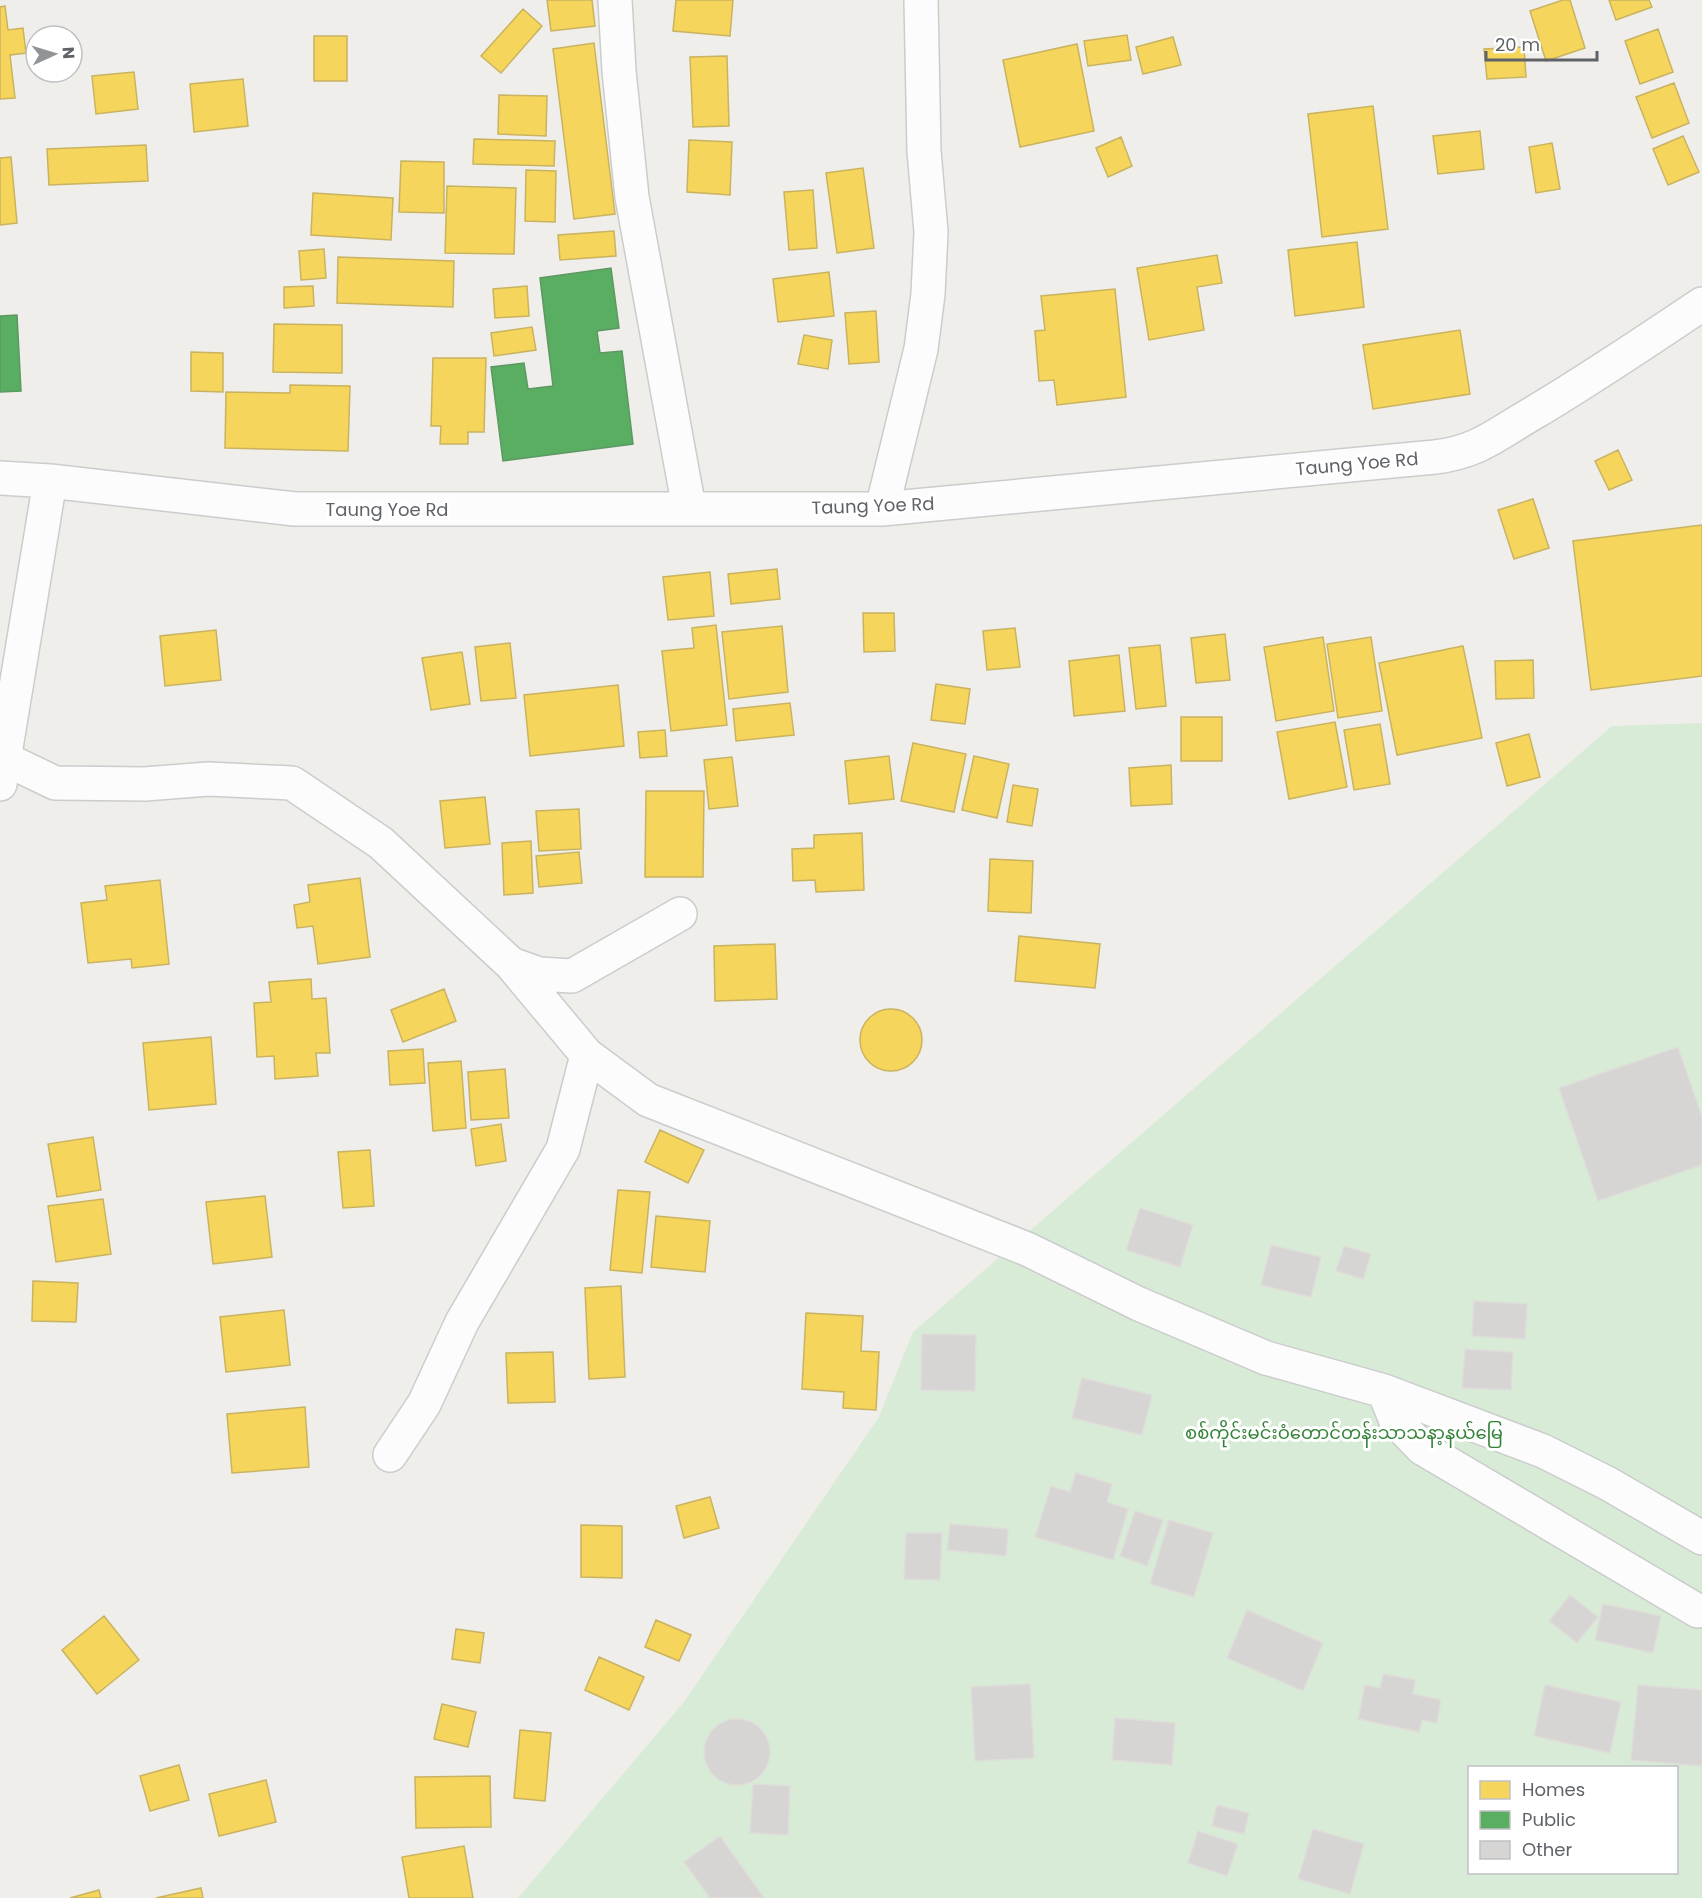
<svg xmlns="http://www.w3.org/2000/svg" width="1702" height="1898" viewBox="0 0 1702 1898" font-family="Poppins,'Noto Sans Myanmar',sans-serif">
  <rect width="100%" height="100%" fill="#efeeea"/>
  <path fill="#d8ebd6" fill-rule="evenodd" d="M1702,723V1898H518L684,1702L879,1417L913,1332L1612,726ZM1470,1768H1676V1872H1470Z"/>
  <path fill="#f6d55c" stroke="#c9b360" stroke-width="1.5" d="M547,0H592L595,26L551,31Z
    M676,0H733L730,36L673,31Z
    M1563,0H1570L1585,48L1546,61L1530,11Z
    M1609,0H1649L1652,7L1616,20Z
    M5,6L8,30L23,28L26,53L10,55L15,98L0,99V7Z
    M523,9L542,26L501,73L481,56Z
    M1658,29L1673,72L1640,84L1625,41Z
    M1127,35L1131,60L1088,66L1084,41Z
    M314,36H347V81H314Z
    M1173,37L1181,65L1143,74L1136,47Z
    M594,43L615,214L574,219L553,49Z
    M1077,44L1094,131L1020,147L1003,60Z
    M1524,47L1526,77L1487,79L1484,49Z
    M727,56L729,126L693,127L690,57Z
    M134,72L138,109L96,114L92,76Z
    M243,79L248,126L194,132L190,84Z
    M1674,83L1689,123L1652,138L1636,97Z
    M499,95L547,96L546,136L498,134Z
    M1373,106L1388,229L1322,237L1308,114Z
    M1480,131L1484,169L1438,174L1433,136Z
    M1683,136L1699,172L1668,185L1653,149Z
    M1121,137L1132,166L1108,177L1096,148Z
    M474,139L555,141L554,166L473,164Z
    M689,140L732,142L730,195L687,192Z
    M1552,143L1560,189L1536,193L1529,147Z
    M146,145L148,181L49,185L47,149Z
    M11,157L17,223L0,225V158Z
    M401,161L444,162V213L399,212Z
    M863,168L874,248L837,253L826,173Z
    M526,170L556,171L555,222L525,221Z
    M447,186L516,188L514,254L445,253Z
    M813,190L817,248L789,250L784,192Z
    M313,193L393,198L391,240L311,235Z
    M614,231L616,256L560,260L558,235Z
    M1357,242L1364,307L1295,316L1288,250Z
    M324,249L326,278L301,280L299,251Z
    M1217,255L1222,283L1197,287L1204,330L1149,340L1137,268Z
    M338,257L454,261L453,307L337,303Z
    M829,272L834,316L778,322L773,279Z
    M313,286L314,306L284,308V287Z
    M527,286L529,316L495,318L493,289Z
    M1115,289L1126,397L1057,405L1054,380L1039,381L1035,331L1045,330L1041,296Z
    M876,311L879,362L849,364L845,313Z
    M274,324L342,325V373L273,372Z
    M532,327L536,350L494,356L491,333Z
    M1460,330L1470,394L1373,409L1363,345Z
    M804,335L832,340L828,369L798,364Z
    M191,352L223,353V392L191,391Z
    M433,358H486L484,432H468V444H440L441,426H431Z
    M290,385L350,386L348,451L225,448L226,392L290,393Z
    M1618,450L1632,480L1609,490L1595,461Z
    M1533,499L1549,548L1514,559L1498,510Z
    M1702,525V676L1591,690L1573,541Z
    M777,569L780,599L731,604L728,574Z
    M710,572L714,616L668,620L663,577Z
    M863,613H894L895,651L864,652Z
    M716,625L727,725L671,731L662,651L694,648L692,628Z
    M782,626L788,692L729,699L722,632Z
    M1015,628L1020,667L987,670L983,631Z
    M216,630L221,680L165,686L160,636Z
    M1225,634L1230,680L1196,683L1191,638Z
    M1323,637L1334,711L1276,721L1264,647Z
    M1371,637L1382,711L1338,718L1327,644Z
    M510,643L516,698L481,701L475,647Z
    M1160,645L1166,706L1136,709L1129,648Z
    M1463,646L1482,738L1397,755L1379,663Z
    M462,652L470,704L431,710L422,658Z
    M1119,655L1125,711L1074,716L1069,661Z
    M1533,660L1534,698L1496,699L1495,661Z
    M936,684L970,689L965,724L931,720Z
    M618,685L624,746L530,756L524,695Z
    M790,703L794,735L736,741L733,709Z
    M1181,717H1222V761H1181Z
    M1335,722L1347,787L1289,799L1277,732Z
    M1380,724L1390,784L1354,790L1344,730Z
    M665,730L667,756L640,758L638,732Z
    M1529,734L1540,777L1507,786L1496,743Z
    M913,743L966,754L954,812L901,801Z
    M889,756L894,799L849,804L845,761Z
    M974,756L1009,764L997,818L962,810Z
    M732,757L738,806L709,809L704,760Z
    M1171,765L1172,804L1131,806L1129,768Z
    M1013,785L1038,789L1032,826L1007,822Z
    M646,791H704L703,877H645Z
    M485,797L490,844L445,848L440,801Z
    M579,809L581,849L539,851L536,811Z
    M862,833L864,890L816,892L815,880L793,881L792,849L814,848V835Z
    M531,841L533,893L504,895L502,843Z
    M579,852L582,883L539,887L536,856Z
    M990,859L1033,861L1031,913L988,911Z
    M360,878L370,957L318,964L313,926L297,928L294,905L310,902L308,885Z
    M160,880L169,964L132,968L131,959L88,963L81,903L107,900L105,886Z
    M1019,936L1100,944L1095,988L1015,981Z
    M775,944L777,999L715,1001L714,946Z
    M311,979L312,999L326,998L330,1053H316L318,1076L275,1079L274,1056L257,1057L254,1003L271,1002L269,982Z
    M444,989L456,1021L403,1042L391,1010Z
    M860 1040a31 31 0 1 1 62 0a31 31 0 1 1-62 0Z
    M211,1037L216,1104L149,1110L143,1043Z
    M423,1049L425,1083L390,1085L388,1051Z
    M461,1061L466,1128L433,1131L428,1063Z
    M505,1069L509,1118L471,1120L468,1072Z
    M501,1124L506,1161L476,1166L471,1129Z
    M660,1130L704,1150L688,1183L645,1162Z
    M93,1137L101,1190L57,1197L48,1144Z
    M370,1150L374,1206L343,1208L338,1152Z
    M618,1190L650,1192L642,1273L610,1270Z
    M265,1196L272,1257L213,1264L206,1202Z
    M103,1199L111,1254L56,1262L48,1206Z
    M656,1216L710,1221L705,1272L651,1267Z
    M33,1281L78,1283L76,1322L32,1321Z
    M621,1286L625,1377L589,1379L585,1288Z
    M284,1310L290,1365L226,1372L220,1317Z
    M806,1313L863,1316L861,1351L879,1352L876,1410L843,1408L844,1392L802,1389Z
    M553,1352L555,1402L508,1403L506,1353Z
    M305,1407L309,1467L232,1473L227,1414Z
    M710,1497L719,1528L684,1538L676,1506Z
    M581,1525L622,1526V1578L581,1577Z
    M104,1616L139,1660L97,1694L62,1650Z
    M656,1620L691,1635L679,1661L645,1647Z
    M456,1629L484,1633L480,1663L452,1659Z
    M599,1657L644,1677L629,1710L585,1690Z
    M442,1704L476,1712L468,1747L434,1739Z
    M520,1730L551,1733L545,1801L514,1798Z
    M179,1765L189,1800L150,1811L140,1776Z
    M490,1776L491,1827L416,1828L415,1777Z
    M266,1780L276,1822L219,1836L209,1794Z
    M464,1846L473,1898H409L402,1857Z
    M201,1888L203,1898H156Z
    M99,1890L101,1898H70Z"/>
  <path fill="#5aae61" stroke="#5c9863" stroke-width="1.5" d="M611,268L619,328L597,331L600,353L622,351L633,444L503,461L491,367L524,363L528,389L553,386L540,278Z
    M17,315L21,391L0,392V316Z"/>
  <path fill="#d6d5d3" stroke="#deddd9" stroke-width="1.5" d="M1678,1047L1702,1117V1165L1598,1201L1559,1088Z
    M1140,1208L1193,1225L1180,1267L1126,1250Z
    M1271,1245L1321,1257L1311,1297L1261,1285Z
    M1344,1246L1371,1254L1363,1279L1336,1271Z
    M1474,1301L1527,1304L1525,1339L1472,1336Z
    M922,1334L976,1335L975,1391L921,1390Z
    M1465,1349L1513,1352L1511,1390L1462,1388Z
    M1082,1378L1152,1395L1142,1435L1072,1418Z
    M1076,1473L1112,1484L1107,1502L1128,1509L1113,1560L1035,1537L1051,1486L1070,1492Z
    M1135,1511L1163,1520L1147,1566L1120,1556Z
    M1169,1520L1213,1533L1194,1597L1150,1584Z
    M950,1524L1008,1529L1006,1556L947,1550Z
    M906,1533H942L940,1580L904,1579Z
    M1570,1595L1598,1617L1577,1643L1549,1621Z
    M1603,1604L1661,1616L1653,1653L1595,1640Z
    M1247,1610L1323,1643L1303,1691L1227,1658Z
    M1383,1674L1415,1680L1413,1694L1441,1700L1437,1723L1422,1720L1419,1732L1358,1719L1365,1685L1380,1688Z
    M1030,1684L1034,1758L975,1761L971,1687Z
    M1545,1685L1621,1702L1610,1753L1534,1736Z
    M1638,1685L1702,1690V1766L1631,1760Z
    M1115,1718L1175,1723L1172,1765L1112,1760Z
    M704 1752a33 33 0 1 1 66 0a33 33 0 1 1-66 0Z
    M753,1784L790,1786L788,1835L750,1833Z
    M1217,1805L1249,1813L1244,1834L1212,1826Z
    M1313,1829L1364,1844L1350,1894L1298,1879Z
    M1198,1831L1238,1844L1227,1876L1188,1863Z
    M720,1836L764,1898H710L684,1862Z"/>
  <g fill="none" stroke-linecap="round" stroke-linejoin="round">
    <defs>
      <path id="street" d="M615,0L619,71L632,197L689,508
        M0,478L50,481L295,509H882L1435,457C1479,452 1498,433 1535,412C1592,378 1647,341 1702,304
        M882,509L921,349L928,294L931,232L924,151L921,0
        M3,758L55,783L145,784L208,779L292,783L381,843L511,964L587,1055L648,1100L1027,1249L1139,1304L1266,1358L1384,1391L1543,1451L1607,1483L1702,1538
        M0,784L50,481
        M511,964L539,974L572,976L680,914
        M1384,1391L1396,1421L1422,1448L1698,1611
        M390,1455L424,1404L462,1322L563,1149L587,1055"/>
    </defs>
    <use href="#street" stroke="#cbcccc" stroke-width="36"/>
    <use href="#street" stroke="#fdfcfc" stroke-width="33"/>
  </g>
  <g text-anchor="middle" stroke-width="6" stroke-linejoin="round" paint-order="stroke">
    <g font-size="18" fill="#5f6368" stroke="#fff">
      <text transform="translate(1357 464) rotate(-5)" y="6">Taung Yoe Rd</text>
      <text transform="translate(873 506) rotate(-2)" y="6">Taung Yoe Rd</text>
      <text x="387" y="516">Taung Yoe Rd</text>
    </g>
    <g font-size="18" fill="#348238" stroke="#fff">
      <text x="1344" y="1439">စစ်ကိုင်းမင်းဝံတောင်တန်းသာသနာ့နယ်မြေ</text>
    </g>
  </g>
  <rect x="1468" y="1766" width="210" height="108" fill="#ffffff" stroke="#bfc1c3" stroke-width="1.5"/>
  <rect x="1480" y="1781" width="30" height="18" fill="#f6d55c" stroke="#bfc1c3" stroke-width="1.5"/>
  <text x="1522" y="1796" font-size="18" fill="#5f6368">Homes</text>
  <rect x="1480" y="1811" width="30" height="18" fill="#5aae61" stroke="#bfc1c3" stroke-width="1.5"/>
  <text x="1522" y="1826" font-size="18" fill="#5f6368">Public</text>
  <rect x="1480" y="1841" width="30" height="18" fill="#d6d5d3" stroke="#bfc1c3" stroke-width="1.5"/>
  <text x="1522" y="1856" font-size="18" fill="#5f6368">Other</text>
  <g transform="translate(54 54) rotate(86)"><circle r="28" fill="#ffffff" stroke="#bfc1c3" stroke-width="1.5"/>
  <path d="M0-4.5L10 22L0 15L-10 22Z" fill="#919496"/>
  <text y="-9" font-size="16" font-weight="bold" text-anchor="middle" fill="#5f6368">N</text>
  </g>
  <path d="M1486 51v9h111v-9" fill="none" stroke="#5f6368" stroke-width="3"/>
  <text x="1495" y="51" font-size="18" fill="#5f6368" stroke="#ffffff" stroke-width="4.5" paint-order="stroke">20 m</text>
</svg>
